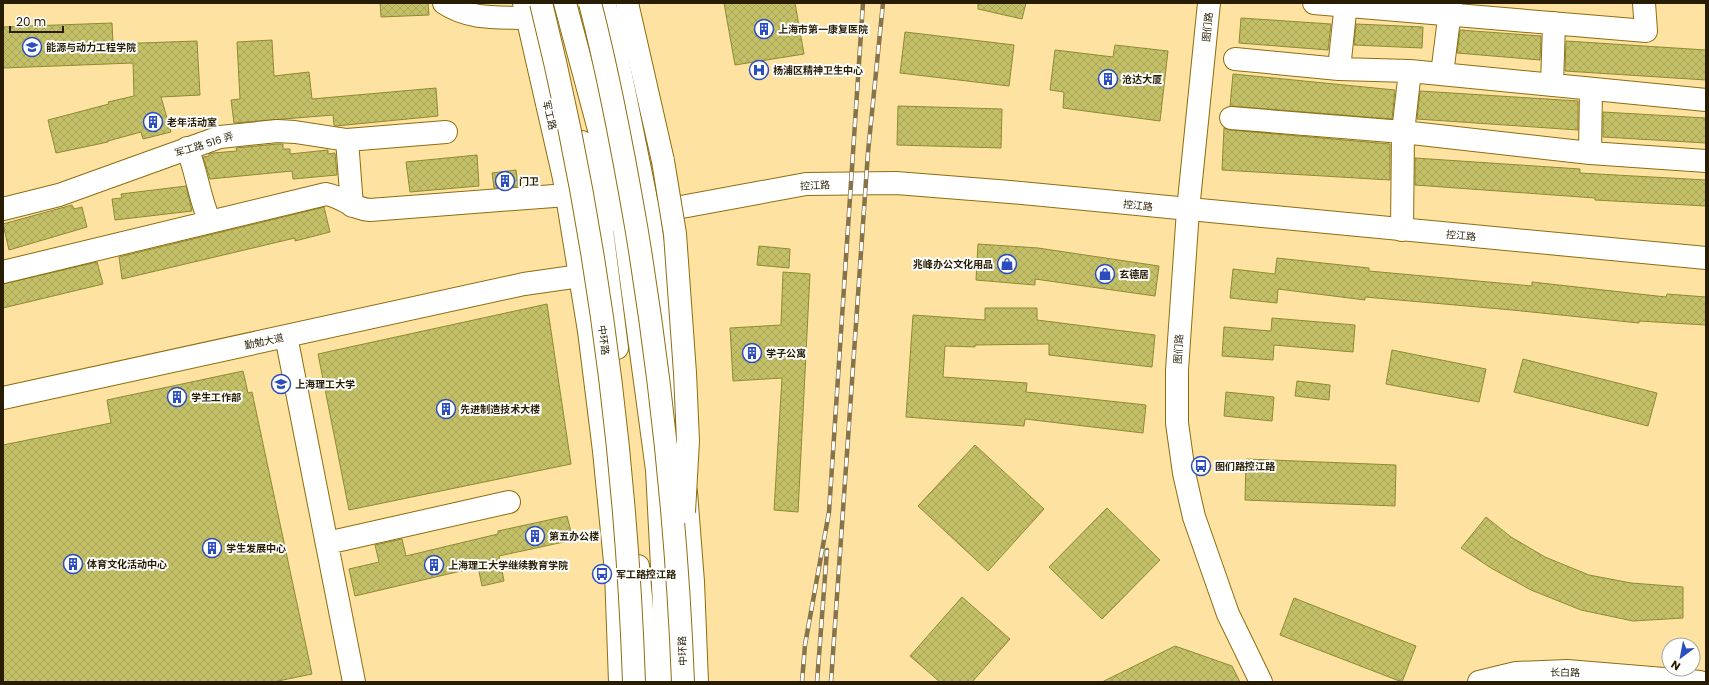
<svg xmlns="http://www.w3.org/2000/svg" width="1709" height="685" viewBox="0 0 1709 685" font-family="Poppins,'Noto Sans SC',sans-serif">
  <defs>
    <pattern id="building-cross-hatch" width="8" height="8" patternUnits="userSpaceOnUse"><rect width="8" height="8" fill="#c4c067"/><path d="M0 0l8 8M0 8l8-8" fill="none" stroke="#a8a558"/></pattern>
  </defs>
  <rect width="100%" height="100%" fill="#fee2a2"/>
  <path fill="url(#building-cross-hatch)" stroke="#8e8a33" d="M380,3H428L429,15L381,17Z
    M724,3H795L804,54L735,65Z
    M978,3H1026L1022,19L978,9Z
    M1241,18L1331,24L1328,50L1239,43Z
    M112,23L113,44L197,41L200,95L161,97L171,132L143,139L141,132L108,141V142L56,153L48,120L109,104L108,102L134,96L133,63L3,68V27Z
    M1356,24L1423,27L1422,48L1354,45Z
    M1460,30L1541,36L1540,60L1457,53Z
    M905,32L1014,45L1009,86L900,73Z
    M272,40L274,76L309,72L312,99L436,88L438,116L336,126L334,125L333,115L234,123L231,100L240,99L237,42Z
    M1566,41L1706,50V80L1565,71Z
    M1115,45L1168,51L1160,121L1063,108L1064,92L1050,90L1055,50L1113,57Z
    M1233,74L1395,90L1392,119L1230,106Z
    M1420,91L1578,101V130L1417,119Z
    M898,106L1002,109L1001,148L897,145Z
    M1603,112L1706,118V143L1603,137Z
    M1224,128L1230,130L1390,144V180L1222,170Z
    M277,144H283V149H290V154L328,150V154L335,153L337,175L293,179L292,171L210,179L203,157L209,156V154L213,153L237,151L236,148Z
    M477,155L479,186L410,192L406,162Z
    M1415,158L1580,169V173L1706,180V206L1595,200V198L1415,185Z
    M516,170L518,186L494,188L492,173Z
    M186,186L192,211L115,220L112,199L122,198L121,194Z
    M72,205L74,209L82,207L87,227L9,250L3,224Z
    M324,207L330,232L295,241V238L122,279L119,257Z
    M978,244L1038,248L1159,266L1155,296L1035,279V285L976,280Z
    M759,246L790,249L789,268L757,265Z
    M1277,258L1369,268V271L1532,286V282L1666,297L1667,294L1706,297V325L1639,321V323L1512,310L1365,297V300L1278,289L1277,303L1230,298L1233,269L1275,274Z
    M97,262L103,284L3,308V284Z
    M783,272L810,274L798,512L774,510L782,378L733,381L730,328L781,325Z
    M547,304L571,464L349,510L318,354Z
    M985,308H1037V320L1155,335L1152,367L1049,355V344L975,345V347L945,346L943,377L1027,383L1026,392L1146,405L1143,433L1025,419L1024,426L906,417L913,315L985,320Z
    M1272,318L1355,325L1353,352L1274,345L1273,360L1222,356L1224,327L1271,331Z
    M1392,350L1486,369L1479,402L1386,384Z
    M1523,359L1657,393L1648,426L1514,392Z
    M243,371L248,393L252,392L312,674L273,682H3V445L111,423L107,400Z
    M1297,381L1330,385L1329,400L1295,396Z
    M1226,392L1274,397L1272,421L1224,416Z
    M975,445L1044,509L988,571L918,506Z
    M1246,459L1396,465L1395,506L1245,500Z
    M1107,508L1160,560L1102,619L1049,567Z
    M567,516L573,540L499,556L504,581L482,586L478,567L355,596L349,569L379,562L375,545L402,539L406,556L498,534V531Z
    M1486,517L1511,537L1545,557L1589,575L1631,583L1683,587V618L1633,621L1581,610L1531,590L1491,568L1461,548Z
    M962,597L1010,639L972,682H940L910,656Z
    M1294,598L1416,646L1402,682L1280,635Z
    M1175,646L1232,666L1240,682H1102Z"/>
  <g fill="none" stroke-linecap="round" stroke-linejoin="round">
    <defs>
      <path id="minor" d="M444,3C470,20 497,17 527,18
        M1209,3L1188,210L1177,370V423L1184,473L1194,517L1228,614L1261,682
        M1314,3L1646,31L1644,3
        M1235,59L1339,69L1410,71L1706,100
        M1339,69L1346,3
        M1442,74L1451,3
        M1552,85L1554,23
        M1231,118L1403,132L1590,153L1706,161
        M347,140L446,132
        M187,148C197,172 199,198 210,222
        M1590,153L1591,89
        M3,209L59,195L220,137L277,131L295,132L347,140L352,206
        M1402,230L1403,132L1410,71
        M3,272L326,194C343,197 353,209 370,210L567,195
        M286,336L354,682
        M3,398L524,284L580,276
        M327,543L509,502
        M1479,682L1516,673L1567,671L1700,682"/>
      <path id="major" d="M524,3L564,178L589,331L604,451L616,572L620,682
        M565,3L623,219L657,470L668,682
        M604,3L611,26L649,214L679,428
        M582,142L601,222L617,348
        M573,227L806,184L896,183L1010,192L1706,258
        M686,492L693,582L697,682
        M638,566L649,682"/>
      <path id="highway" d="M627,3L663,161"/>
    </defs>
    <use href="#minor" stroke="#8e6d0f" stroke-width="24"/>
    <use href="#major" stroke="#8e6d0f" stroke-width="24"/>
    <use href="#highway" stroke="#8e6d0f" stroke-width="24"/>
    <use href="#minor" stroke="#fff" stroke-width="22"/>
    <use href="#major" stroke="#fff" stroke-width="22"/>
    <use href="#highway" stroke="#fff" stroke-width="22"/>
    <defs>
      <path id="rail" d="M802,682L805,645L829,512L863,3
        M817,682L827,550
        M831,682L868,152L883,3"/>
    </defs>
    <use href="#rail" stroke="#867349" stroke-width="4.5"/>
    <use href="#rail" stroke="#fff" stroke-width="3" stroke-dasharray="9" stroke-linecap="butt"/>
    <defs>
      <path id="highway-bridge" d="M541,3C596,225 626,454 634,682
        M590,3C609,76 623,151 636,226C661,377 677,529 683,682
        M663,161L675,234L685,373L688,441L684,512"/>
    </defs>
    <use href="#highway-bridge" stroke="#8e6d0f" stroke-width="24" stroke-linecap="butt"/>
    <use href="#highway-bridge" stroke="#fff" stroke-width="22"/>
  </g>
  <defs>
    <symbol id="building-ring" viewBox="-11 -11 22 22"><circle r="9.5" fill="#fff" stroke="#2c4dbd" stroke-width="1.5"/><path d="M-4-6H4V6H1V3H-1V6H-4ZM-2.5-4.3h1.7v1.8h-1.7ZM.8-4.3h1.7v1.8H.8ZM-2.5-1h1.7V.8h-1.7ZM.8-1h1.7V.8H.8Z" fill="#2c4dbd"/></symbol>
    <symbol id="university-ring" viewBox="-11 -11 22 22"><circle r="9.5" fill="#fff" stroke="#2c4dbd" stroke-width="1.5"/><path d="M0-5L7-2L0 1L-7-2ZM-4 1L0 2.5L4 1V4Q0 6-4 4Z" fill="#2c4dbd"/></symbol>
    <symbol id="hospital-ring" viewBox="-11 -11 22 22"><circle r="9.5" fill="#fff" stroke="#2c4dbd" stroke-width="1.5"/><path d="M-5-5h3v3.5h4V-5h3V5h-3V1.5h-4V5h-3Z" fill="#2c4dbd"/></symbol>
    <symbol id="shop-ring" viewBox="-11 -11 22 22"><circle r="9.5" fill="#fff" stroke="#2c4dbd" stroke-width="1.5"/><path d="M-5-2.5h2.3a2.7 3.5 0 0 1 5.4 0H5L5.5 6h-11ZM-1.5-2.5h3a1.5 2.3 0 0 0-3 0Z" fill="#2c4dbd"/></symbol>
    <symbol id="bus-ring" viewBox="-11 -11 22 22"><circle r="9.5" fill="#fff" stroke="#2c4dbd" stroke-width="1.5"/><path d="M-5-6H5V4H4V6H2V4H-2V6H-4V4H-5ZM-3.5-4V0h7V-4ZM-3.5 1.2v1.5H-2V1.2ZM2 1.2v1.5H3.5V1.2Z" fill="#2c4dbd"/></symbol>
  </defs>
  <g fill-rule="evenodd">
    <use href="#building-ring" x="753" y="18" width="22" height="22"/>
    <use href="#university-ring" x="21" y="36" width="22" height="22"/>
    <use href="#hospital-ring" x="748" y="59" width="22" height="22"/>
    <use href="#building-ring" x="1097" y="68" width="22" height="22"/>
    <use href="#building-ring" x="142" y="111" width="22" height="22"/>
    <use href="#building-ring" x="494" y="170" width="22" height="22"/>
    <use href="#shop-ring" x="996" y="253" width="22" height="22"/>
    <use href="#shop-ring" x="1094" y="263" width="22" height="22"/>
    <use href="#building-ring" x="741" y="342" width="22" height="22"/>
    <use href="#university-ring" x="270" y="373" width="22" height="22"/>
    <use href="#building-ring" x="166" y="386" width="22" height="22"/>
    <use href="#building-ring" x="435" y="398" width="22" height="22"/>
    <use href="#bus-ring" x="1190" y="455" width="22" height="22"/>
    <use href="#building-ring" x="524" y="525" width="22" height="22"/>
    <use href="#building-ring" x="201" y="537" width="22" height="22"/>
    <use href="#building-ring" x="62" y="553" width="22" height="22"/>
    <use href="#building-ring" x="423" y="554" width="22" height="22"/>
    <use href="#bus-ring" x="591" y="563" width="22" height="22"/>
  </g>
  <g text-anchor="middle" stroke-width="4" stroke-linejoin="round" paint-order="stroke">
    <g font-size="10" fill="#281d03" stroke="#fff">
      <text transform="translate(1207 27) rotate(-84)" y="4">图们路</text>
      <text transform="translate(550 115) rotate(77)" y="4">军工路</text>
      <text transform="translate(204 144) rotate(-17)" y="4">军工路 516 弄</text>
      <text transform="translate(815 185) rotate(-3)" y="4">控江路</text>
      <text transform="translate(1138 205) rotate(6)" y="4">控江路</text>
      <text transform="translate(1461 235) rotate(5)" y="4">控江路</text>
      <text transform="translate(604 340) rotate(83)" y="4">中环路</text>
      <text transform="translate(264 341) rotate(-12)" y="4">勤勉大道</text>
      <text transform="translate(1178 349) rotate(-86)" y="4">图们路</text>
      <text transform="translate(682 651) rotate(-92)" y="4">中环路</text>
      <text transform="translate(1565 672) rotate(1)" y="4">长白路</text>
    </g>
    <g font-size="10" font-weight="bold" fill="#281d03" stroke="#fff" text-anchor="start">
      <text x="778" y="33">上海市第一康复医院</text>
      <text x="46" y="51">能源与动力工程学院</text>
      <text x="773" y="74">杨浦区精神卫生中心</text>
      <text x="1122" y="83">沧达大厦</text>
      <text x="167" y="126">老年活动室</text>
      <text x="519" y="185">门卫</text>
      <text x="993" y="268" text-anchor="end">兆峰办公文化用品</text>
      <text x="1119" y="278">玄德居</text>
      <text x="766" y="357">学子公寓</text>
      <text x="295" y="388">上海理工大学</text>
      <text x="191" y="401">学生工作部</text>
      <text x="460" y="413">先进制造技术大楼</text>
      <text x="1215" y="470">图们路控江路</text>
      <text x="549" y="540">第五办公楼</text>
      <text x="226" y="552">学生发展中心</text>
      <text x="87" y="568">体育文化活动中心</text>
      <text x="448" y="569">上海理工大学继续教育学院</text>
      <text x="616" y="578">军工路控江路</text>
    </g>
  </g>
  <rect width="1709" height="685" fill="none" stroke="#281d03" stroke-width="8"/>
  <g transform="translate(1681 657) rotate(212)"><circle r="19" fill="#ffffff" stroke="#a9a59a"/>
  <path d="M0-3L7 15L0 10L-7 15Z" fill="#2c4dbd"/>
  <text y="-6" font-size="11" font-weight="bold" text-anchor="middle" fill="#281d03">N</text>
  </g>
  <path d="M10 26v6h53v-6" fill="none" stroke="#281d03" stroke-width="2"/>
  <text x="16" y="26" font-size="12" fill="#281d03" stroke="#ffffff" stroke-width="3" paint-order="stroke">20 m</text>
</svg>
